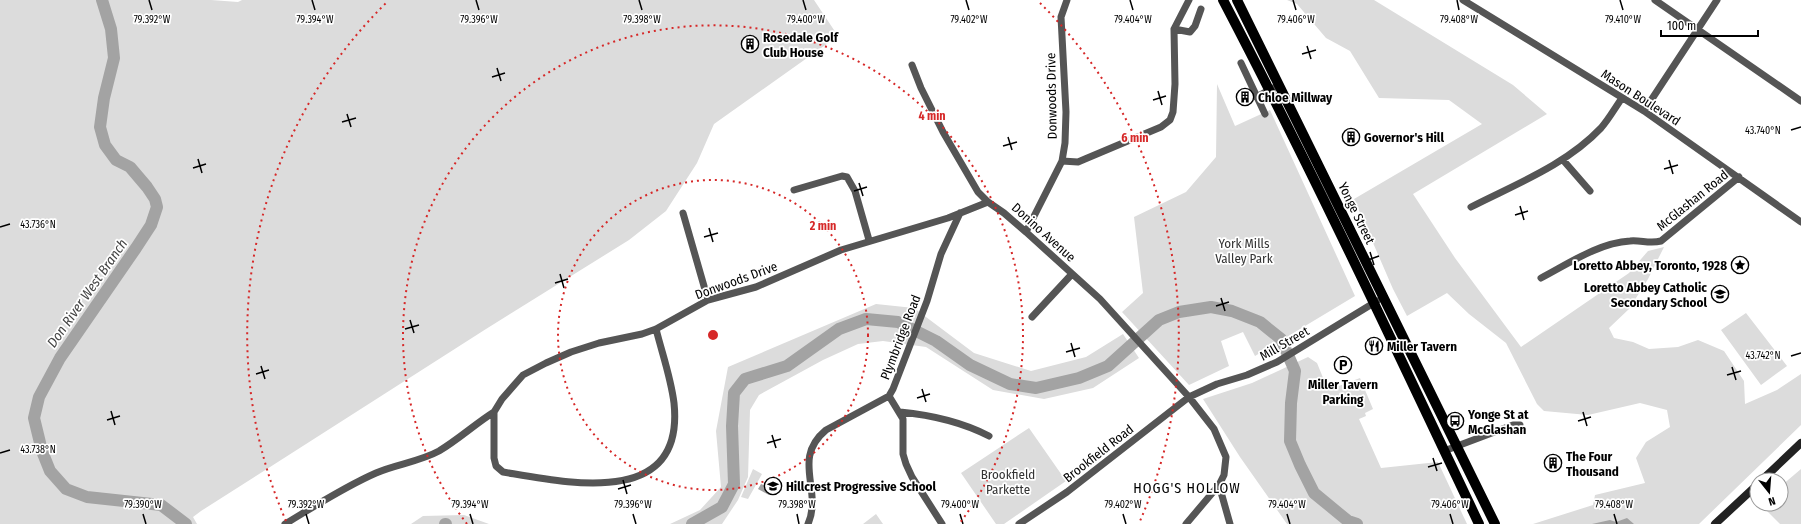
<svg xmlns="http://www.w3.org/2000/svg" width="1801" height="524" viewBox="0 0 1801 524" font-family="'Fira Sans Condensed',sans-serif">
  <rect width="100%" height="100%" fill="#fff"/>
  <path fill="#dcdcdc" d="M0,0H211L238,2L242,0H814L838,36L714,124L697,163L666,211L629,240L486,329L201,511L193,517L197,524H0Z
    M1287,0H1374L1513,85L1547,114L1413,194L1455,258L1521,347L1629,273L1648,251L1664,247L1648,279L1629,309L1609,328L1614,338L1633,342L1649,349L1678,347L1698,340L1724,351L1744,381L1745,404L1777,390L1801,374V425L1699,524H1533L1593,505L1595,495L1645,483L1636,458L1646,442L1670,427L1667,410L1640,403L1588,415L1544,411L1537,404L1506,343L1469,314L1447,293L1407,316L1393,289L1354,199L1482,124L1449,100L1379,98L1350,51L1326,38L1297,4Z
    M1217,84L1235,126L1270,110L1355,296L1255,356L1243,332L1221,341L1229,366L1189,385L1122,312L1143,293L1134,217L1186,192L1216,157Z
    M876,304L914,308L974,353L1031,371L1086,357L1123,334L1139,358L1093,388L1044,399L993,390L926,347L883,341L858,344L823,360L759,395L750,410L748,477L738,500L722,524H670L700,510L721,487L716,431L728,367Z
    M1746,313L1787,366L1761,385L1721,330Z
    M1308,357L1317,363L1328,390L1360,378L1373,409L1365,413L1366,416L1359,419L1381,468L1438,462L1467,524H1287L1240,457L1203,399L1252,383Z
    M1029,428L1066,481L1004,524H996L961,473Z
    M753,469L762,474L748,499L741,497Z
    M1801,469V524H1780L1761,505L1781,504V486Z
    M876,514L883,524H863Z
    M464,515L489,524H411L423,516Z"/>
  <path fill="#a3a3a3" d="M761,484L772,489L769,495L758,489Z
    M1627,518L1634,524H1592L1610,520L1616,522Z"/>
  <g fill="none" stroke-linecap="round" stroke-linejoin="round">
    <path stroke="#a3a3a3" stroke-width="12" d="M102,0L111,29L114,58L104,98L100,127L105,145L116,160L130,167L147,187L155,199L157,207L151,225L136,248L60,358L39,397L34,418L42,451L50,471L66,489L87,497L161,505L186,524
      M445,524H446
      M692,524L722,507L734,484L732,426L734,393L745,379L787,366L839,329L866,319L898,322L936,341L970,365L1010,384L1036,388L1079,378L1108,366L1159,320L1179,312L1211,307L1232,311L1260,322L1281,339L1295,371L1291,403L1290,441L1300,465L1314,493L1348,521L1357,524"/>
    <path stroke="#555" stroke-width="7" d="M1463,0L1644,111L1801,222
      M1655,0L1801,101
      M1174,29L1190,32L1195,26L1201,9
      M1241,63L1265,114
      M912,65L921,88L943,132L978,192L988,202L1004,213L1026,232L1100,299L1189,397L1214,429L1226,457L1224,475L1219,485L1186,524
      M1256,97L1279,85
      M1644,111L1717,0
      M1563,160L1590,191
      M1062,161L1078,162L1085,159L1161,127L1170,120L1173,112L1175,84L1174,29L1189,0
      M794,190L842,176L847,177L855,191L869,240
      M1471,207C1516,184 1566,165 1601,128C1609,119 1615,108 1622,98
      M683,213L708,300
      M1026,232L1062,161L1065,143L1066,112L1061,17L1067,0
      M1541,278C1568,264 1598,243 1630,241C1641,240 1650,244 1661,241L1739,177
      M1032,317L1072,274
      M656,329C662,353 671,378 674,403C685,509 568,483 503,472L496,466L494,458V412L502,399L523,375L546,363L571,352L599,343L642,334L656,329L708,300L756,287L841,250L948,218L988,202
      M889,396L903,419V454L906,464L912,477L942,524
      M900,412C931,415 960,421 989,436
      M1444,451L1513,425H1520
      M1219,485L1230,524
      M285,524C315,506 344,487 376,473C396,464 419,462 439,451C459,439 475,424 494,412
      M808,524C823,490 791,459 826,430L889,396L893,389L927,301L941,254L960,213
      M1019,524L1067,492L1189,397L1217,384L1247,375L1277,362L1377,301"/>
    <path stroke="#222" stroke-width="8" d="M1762,480L1801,443
      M1715,524L1757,485"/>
    <path stroke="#000" stroke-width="10" d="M1223,0C1313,172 1396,349 1479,524
      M1237,0L1495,524"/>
  </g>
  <path fill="none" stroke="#000" stroke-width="1.5" d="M149,0L152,10M312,0L315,10M476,0L479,10M639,0L642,10M803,0L806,10M966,0L969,10M1130,0L1133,10M1293,0L1296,10M1457,0L1459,10M1620,0L1623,10M1307,46L1311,59M1302,54L1316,50M497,68L501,81M492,77L505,73M1158,91L1162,105M1153,100L1166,96M347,114L351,127M342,122L356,118M1791,130L1801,127M1008,137L1012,150M1003,146L1017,142M198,159L202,173M1669,160L1673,174M193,168L206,164M1664,169L1678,165M859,183L863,196M854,191L867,187M1520,206L1524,220M1515,215L1528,211M0,227L10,224M709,228L713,242M704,237L718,233M1370,252L1374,265M1365,261L1379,256M560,274L564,288M555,283L568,279M1221,298L1225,311M1216,306L1229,302M410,320L414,333M405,329L419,325M1071,343L1075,357M1066,352L1080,348M1791,356L1801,353M261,366L265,379M1732,367L1736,380M256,374L269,370M1727,375L1741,371M922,389L926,402M917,398L930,394M111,411L115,425M1583,412L1587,426M107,420L120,416M1578,421L1591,417M772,435L776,448M767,443L781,439M0,453L10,450M1433,458L1437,471M1428,467L1442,463M623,480L627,494M618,489L631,485M143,514L146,524M306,514L309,524M470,514L473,524M633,514L636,524M797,514L799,524M960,514L963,524M1123,514L1126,524M1287,514L1290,524M1450,514L1453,524M1614,514L1617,524"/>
  <g fill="none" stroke="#d62828" stroke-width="2" stroke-dasharray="2 4">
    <circle cx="713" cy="335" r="155"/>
    <path d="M467 524A310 310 0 1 1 959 524"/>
    <path d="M286 521A466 466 0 0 1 386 3M1040 3A466 466 0 0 1 1140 521"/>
  </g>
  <defs>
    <symbol id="building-ring" viewBox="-11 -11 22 22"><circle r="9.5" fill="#fff" stroke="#000" stroke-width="1.5"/><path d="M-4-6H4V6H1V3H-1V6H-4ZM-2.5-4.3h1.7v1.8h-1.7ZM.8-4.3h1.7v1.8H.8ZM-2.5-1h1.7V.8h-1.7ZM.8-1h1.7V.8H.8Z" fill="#000"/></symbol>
    <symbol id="sight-ring" viewBox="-11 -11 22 22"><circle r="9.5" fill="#fff" stroke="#000" stroke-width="1.5"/><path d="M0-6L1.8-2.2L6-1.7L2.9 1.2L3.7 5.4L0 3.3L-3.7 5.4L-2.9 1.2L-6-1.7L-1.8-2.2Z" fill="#000"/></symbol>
    <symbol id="school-ring" viewBox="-11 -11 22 22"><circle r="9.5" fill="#fff" stroke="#000" stroke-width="1.5"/><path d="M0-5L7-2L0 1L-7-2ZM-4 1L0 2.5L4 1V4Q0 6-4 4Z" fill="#000"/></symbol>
    <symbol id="restaurant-ring" viewBox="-11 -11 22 22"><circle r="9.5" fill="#fff" stroke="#000" stroke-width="1.5"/><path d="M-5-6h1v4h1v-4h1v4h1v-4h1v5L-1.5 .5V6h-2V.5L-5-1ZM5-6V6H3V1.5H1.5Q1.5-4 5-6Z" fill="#000"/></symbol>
    <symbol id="parking-ring" viewBox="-11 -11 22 22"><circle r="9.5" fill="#fff" stroke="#000" stroke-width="1.5"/><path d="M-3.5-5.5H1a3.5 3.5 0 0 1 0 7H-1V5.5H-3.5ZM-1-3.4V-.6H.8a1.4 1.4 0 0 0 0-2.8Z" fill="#000"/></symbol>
    <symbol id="bus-ring" viewBox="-11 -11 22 22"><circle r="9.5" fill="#fff" stroke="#000" stroke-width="1.5"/><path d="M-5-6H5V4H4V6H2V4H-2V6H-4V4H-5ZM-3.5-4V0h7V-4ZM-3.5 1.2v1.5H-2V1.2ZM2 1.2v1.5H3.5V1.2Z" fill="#000"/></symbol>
  </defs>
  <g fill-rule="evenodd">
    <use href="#building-ring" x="740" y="34" width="20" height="20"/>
    <use href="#building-ring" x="1235" y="87" width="20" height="20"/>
    <use href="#building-ring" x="1341" y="127" width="20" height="20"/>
    <use href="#sight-ring" x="1730" y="255" width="20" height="20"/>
    <use href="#school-ring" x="1710" y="284" width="20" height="20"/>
    <use href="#restaurant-ring" x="1364" y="336" width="20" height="20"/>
    <use href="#parking-ring" x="1333" y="355" width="20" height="20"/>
    <use href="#bus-ring" x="1445" y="411" width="20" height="20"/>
    <use href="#building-ring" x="1543" y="453" width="20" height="20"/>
    <use href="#school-ring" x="763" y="476" width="20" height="20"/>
  </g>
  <g text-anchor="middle" stroke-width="3.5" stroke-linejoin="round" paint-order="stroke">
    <g font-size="13" font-weight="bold" fill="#000" stroke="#fff" text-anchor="start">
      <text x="763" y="42">Rosedale Golf<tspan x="763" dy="15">Club House</tspan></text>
      <text x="1258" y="102">Chloe Millway</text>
      <text x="1364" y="142">Governor's Hill</text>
      <text x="1727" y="270" text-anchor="end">Loretto Abbey, Toronto, 1928</text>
      <text x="1707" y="292" text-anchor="end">Loretto Abbey Catholic<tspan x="1707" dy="15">Secondary School</tspan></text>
      <text x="1387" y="351">Miller Tavern</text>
      <text x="1343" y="389" text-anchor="middle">Miller Tavern<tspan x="1343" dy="15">Parking</tspan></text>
      <text x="1468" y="419">Yonge St at<tspan x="1468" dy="15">McGlashan</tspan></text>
      <text x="1566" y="461">The Four<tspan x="1566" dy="15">Thousand</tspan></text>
      <text x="786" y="491">Hillcrest Progressive School</text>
    </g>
    <g font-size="13" fill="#000" stroke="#fff">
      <text transform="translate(1051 96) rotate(-91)" y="5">Donwoods Drive</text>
      <text transform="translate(1641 97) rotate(33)" y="5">Mason Boulevard</text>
      <text transform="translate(1692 200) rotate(-39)" y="5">McGlashan Road</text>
      <text transform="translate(1357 213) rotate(64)" y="5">Yonge Street</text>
      <text transform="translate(1044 232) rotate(42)" y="5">Donino Avenue</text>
      <text transform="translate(736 280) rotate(-20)" y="5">Donwoods Drive</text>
      <text transform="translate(900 337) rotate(-69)" y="5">Plymbridge Road</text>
      <text transform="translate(1284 343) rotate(-30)" y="5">Mill Street</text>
      <text transform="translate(1098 453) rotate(-38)" y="5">Brookfield Road</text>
    </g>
    <g font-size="13" fill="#333" stroke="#fff">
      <text x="1244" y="248">York Mills<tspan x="1244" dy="15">Valley Park</tspan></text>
      <text x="1008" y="479">Brookfield<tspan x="1008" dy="15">Parkette</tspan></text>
    </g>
    <g font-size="14" font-style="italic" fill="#444" stroke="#fff">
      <text transform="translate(87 293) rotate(-55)" y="5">Don River West Branch</text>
    </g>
    <g font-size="14" letter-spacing="1" fill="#000" stroke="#fff">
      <text x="1187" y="493">HOGG'S HOLLOW</text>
    </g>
  </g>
  <g font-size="10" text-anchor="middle" fill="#000" stroke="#fff" stroke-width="3.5" stroke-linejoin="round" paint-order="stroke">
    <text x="152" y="23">79.392°W</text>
    <text x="315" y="23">79.394°W</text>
    <text x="479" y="23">79.396°W</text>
    <text x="642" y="23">79.398°W</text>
    <text x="806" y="23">79.400°W</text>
    <text x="969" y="23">79.402°W</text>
    <text x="1133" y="23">79.404°W</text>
    <text x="1296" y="23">79.406°W</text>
    <text x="1459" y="23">79.408°W</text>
    <text x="1623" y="23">79.410°W</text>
    <text x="1763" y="134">43.740°N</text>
    <text x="38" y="228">43.736°N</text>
    <text x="1763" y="359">43.742°N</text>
    <text x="38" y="453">43.738°N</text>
    <text x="143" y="508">79.390°W</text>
    <text x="306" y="508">79.392°W</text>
    <text x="470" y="508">79.394°W</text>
    <text x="633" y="508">79.396°W</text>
    <text x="797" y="508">79.398°W</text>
    <text x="960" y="508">79.400°W</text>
    <text x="1123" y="508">79.402°W</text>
    <text x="1287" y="508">79.404°W</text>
    <text x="1450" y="508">79.406°W</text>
    <text x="1614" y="508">79.408°W</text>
  </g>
  <circle cx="713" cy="335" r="6" fill="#d62828" stroke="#fff" stroke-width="2"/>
  <g font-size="12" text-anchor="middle" font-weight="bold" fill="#d62828" stroke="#fff" stroke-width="3.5" stroke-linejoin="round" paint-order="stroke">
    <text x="932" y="120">4 min</text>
    <text x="1135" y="142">6 min</text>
    <text x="823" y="230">2 min</text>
  </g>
  <g transform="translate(1769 492) rotate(163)"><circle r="19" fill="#ffffff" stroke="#999999"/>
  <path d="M0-3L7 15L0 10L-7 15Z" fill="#000000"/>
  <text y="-6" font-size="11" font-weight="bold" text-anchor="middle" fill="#000000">N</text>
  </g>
  <path d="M1661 30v6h97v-6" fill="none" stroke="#000000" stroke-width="2"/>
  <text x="1667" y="30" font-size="12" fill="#000000" stroke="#ffffff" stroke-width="3" paint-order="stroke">100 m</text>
</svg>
